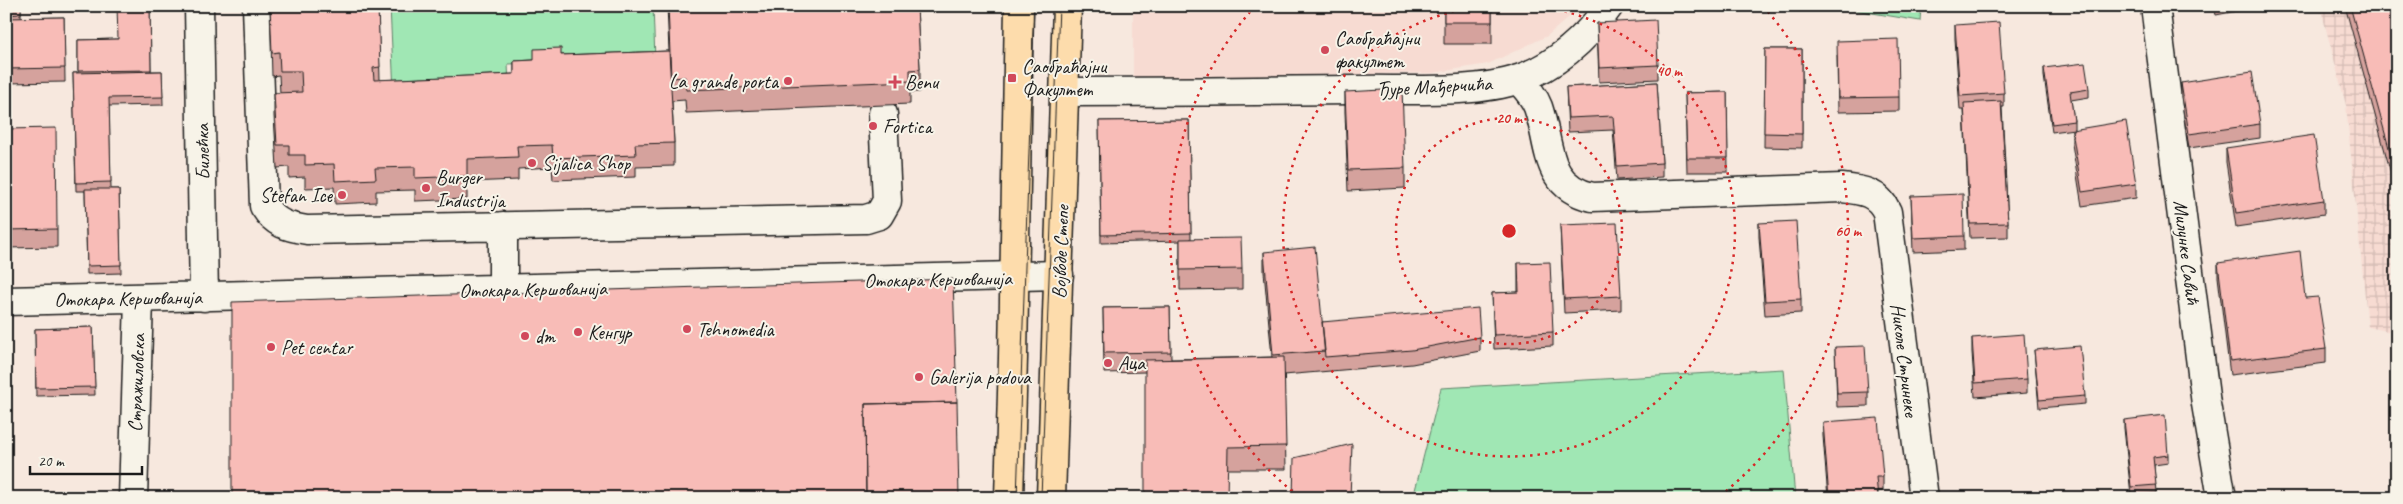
<svg xmlns="http://www.w3.org/2000/svg" width="2403" height="504" viewBox="0 0 2403 504" font-family="Caveat,sans-serif">
  <defs>
    <pattern id="industrial-grid" width="8" height="8" patternUnits="userSpaceOnUse" patternTransform="scale(1.25)"><rect width="8" height="8" fill="#f7dbd2"/><path d="M0 4h8M4 0v8" fill="none" stroke="#d3bbb4"/></pattern>
  </defs>
  <rect width="100%" height="100%" fill="#f7e8de"/>
  <filter id="ink" filterUnits="userSpaceOnUse"><feTurbulence type="fractalNoise" baseFrequency=".02" numOctaves="2"/><feDisplacementMap in="SourceGraphic" scale="10" xChannelSelector="R" yChannelSelector="G"/><feConvolveMatrix kernelMatrix="1 2 1 2 8 2 1 2 1" color-interpolation-filters="sRGB"/></filter>
  <g filter="url(#ink)">
    <path fill="#f7dbd2" d="M1133,6H1582L1547,36L1488,64L1433,73L1133,78Z"/>
    <path fill="url(#industrial-grid)" d="M2320,6H2397V333L2368,327L2346,105Z"/>
    <path fill="#a0e7b4" stroke="#5e8268" d="M390,6H653L655,59L508,64L509,87L394,92Z
      M1831,6H1921L1920,21Z
      M1784,369L1795,498H1413L1441,388Z"/>
    <g fill="none" stroke-linecap="round" stroke-linejoin="round">
      <defs>
        <path id="minor" d="M199,6L204,297
          M257,6L264,206C275,224 288,227 307,230L866,219L879,215L887,201L883,114
          M2155,6L2206,404L2222,498
          M1518,79C1526,88 1534,96 1538,107C1551,145 1544,186 1592,197L1842,188C1862,190 1878,192 1887,212L1924,498
          M1064,92C1162,92 1259,91 1357,90C1403,89 1476,94 1519,79C1557,65 1586,39 1609,6
          M503,289V226
          M6,301L1059,275
          M133,498L139,299"/>
        <path id="major" d="M1009,498L1013,358L1019,6
          M1051,498L1067,6"/>
      </defs>
      <use href="#minor" stroke="#1c1c1c" stroke-width="31"/>
      <use href="#major" stroke="#1c1c1c" stroke-width="31"/>
      <use href="#minor" stroke="#f7f3e8" stroke-width="28"/>
      <use href="#major" stroke="#fddcac" stroke-width="28"/>
      <path stroke="#1c1c1c" stroke-width="1" d="M1017,498L1034,6
        M1041,498L1059,6"/>
    </g>
    <path fill="#d5a29d" stroke="#1c1c1c" d="M6,6H21V18L64,17L65,82L6,83Z
      M150,6L151,71H162L163,105L109,106L111,189H119L121,273L87,274L85,191H76L73,73H78V40L118,39Z
      M270,6H378L380,80L514,74V61L534,60L561,55L669,51L667,6H917L920,69V92H910V104L686,113L685,100L672,101L674,143V166L636,167V177L553,180L552,167L518,169V180L467,182V199L415,201V190L376,191V202L335,204L334,187L305,188V177L289,178V167L277,168L274,116V93H280L279,75L272,76Z
      M1444,6H1492V44H1444Z
      M2214,6H2263L2216,15Z
      M2345,6H2397V195Z
      M1597,23L1658,65V79L1599,82Z
      M1955,25L2004,93V107H2002L2008,223V237L1970,238L1964,110H1960L1955,39Z
      M1765,49H1802V148L1764,147Z
      M1837,55L1899,97V111L1838,112Z
      M2044,68L2089,89V97L2071,100L2074,121V129L2052,132L2044,76Z
      M1657,82L1662,163V177L1617,180L1613,130L1568,132L1566,87Z
      M2181,83L2260,124V138L2189,148L2181,97Z
      M1345,92L1405,168V188L1348,191L1345,112Z
      M1727,92L1728,172H1687L1685,93Z
      M1189,120L1191,239L1242,269V289L1180,290V241L1101,243L1099,121Z
      M6,129L57,229V247L6,248Z
      M2072,130L2136,184V198L2082,206L2072,144Z
      M2226,148L2324,200V214L2236,227L2226,162Z
      M1911,196L1964,236V250L1913,252Z
      M1759,223L1801,299V313L1765,315L1759,237Z
      M1560,225L1621,296V310L1564,313Z
      M1264,252L1322,322L1480,337V351L1412,364L1284,375L1286,469H1228L1145,372L1104,373L1103,308L1170,307L1171,359L1272,357L1264,272Z
      M1518,263L1553,332V346L1494,349L1492,293L1518,292Z
      M2218,263L2305,298L2326,349V363L2230,375L2218,277Z
      M93,327L95,395L36,396L35,329Z
      M1972,338L2027,379V393L1975,397L1972,352Z
      M6,342L7,372V386H6Z
      M1835,347L1868,392V406L1837,407Z
      M2034,350L2085,396V404L2039,408Z
      M2124,420L2168,455V463L2154,465L2156,493L2131,495L2124,428Z
      M1823,422L1883,477V491H1878V498H1828L1823,436Z"/>
    <path fill="#f8bcb7" stroke="#1c1c1c" d="M6,6H21V14L6,15Z
      M117,6H150L151,70L78,71V40L118,39Z
      M270,6H378L380,67L373,68L374,80L514,74V61L534,60V49L561,48V55L669,51L674,143L635,144L636,155L553,158L552,145L517,146L518,157L467,159V176L415,178V167L375,168L376,179L335,181L334,164L305,165V155H289V145H277L274,93L302,92L301,71H280L279,52L272,53Z
      M668,6H917L920,69L910,70V81L686,90L685,77L671,78Z
      M1444,6H1492V22H1444Z
      M2350,6H2397V177Z
      M64,17L65,68L6,69V18Z
      M1656,20L1658,65L1599,68L1597,23Z
      M1999,22L2004,93L1960,96L1955,25Z
      M1898,39L1899,97L1838,98L1837,41Z
      M1765,49H1802V134L1764,133Z
      M2085,63L2089,89L2070,92L2074,121L2052,124L2044,68Z
      M162,71L163,97L109,98L111,182L76,183L73,73Z
      M2252,72L2260,124L2189,134L2181,83Z
      M1657,82L1662,163L1617,166L1613,116L1568,118L1566,87Z
      M1402,89L1405,168L1348,170L1345,92Z
      M1727,92L1728,158H1687L1685,93Z
      M2001,101L2008,223L1970,224L1964,103Z
      M1189,120L1191,233L1101,235L1099,121Z
      M2126,121L2136,184L2082,192L2072,130Z
      M56,128L57,229L6,230V129Z
      M2314,135L2324,200L2236,213L2226,148Z
      M85,189H119L121,265L87,266Z
      M1963,194L1964,236L1913,238L1911,196Z
      M1796,221L1801,299L1765,301L1759,223Z
      M1617,223L1621,296L1564,299L1560,225Z
      M1241,238L1242,269L1180,270V239Z
      M1315,247L1325,351L1273,355L1264,252Z
      M2300,251L2305,298L2318,297L2326,349L2230,361L2218,263Z
      M1550,262L1553,332L1494,335L1492,293L1519,292L1518,263Z
      M953,279L957,402L865,404L866,498H232V302Z
      M1170,307L1171,352L1104,353L1103,308Z
      M1478,308L1480,337L1412,350L1325,357L1322,322Z
      M93,327L95,387L36,388L35,329Z
      M2024,334L2027,379L1975,383L1972,338Z
      M6,342L7,372H6Z
      M1865,346L1868,392L1837,393L1835,347Z
      M2080,346L2085,396L2039,400L2034,350Z
      M1284,357L1286,446L1228,447L1227,498H1145V360Z
      M957,402L959,498H866L865,404Z
      M2165,415L2168,455L2153,457L2156,485L2131,487L2124,420Z
      M1878,418L1883,477H1876L1878,498H1829L1823,422Z
      M1352,444L1350,498H1293L1294,458Z"/>
  </g>
  <g fill="none" stroke="#d62828" stroke-width="2.5" stroke-dasharray="2.5 5">
    <circle cx="1509" cy="231" r="113"/>
    <path d="M1535 6A226 226 0 1 1 1483 6"/>
    <path d="M1298 496A339 339 0 0 1 1255 6M1763 6A339 339 0 0 1 1720 496"/>
  </g>
  <g fill="#d1495b" stroke="#f7f3e8" stroke-width="2">
    <circle cx="1325" cy="50" r="5"/>
    <rect x="1007" y="73" width="10" height="10" rx="2.5"/>
    <circle cx="788" cy="81" r="5"/>
    <path d="M892.5 74.5h5v5h5v5h-5v5h-5v-5h-5v-5h5z"/>
    <circle cx="873" cy="126" r="5"/>
    <circle cx="532" cy="163" r="5"/>
    <circle cx="426" cy="188" r="5"/>
    <circle cx="342" cy="195" r="5"/>
    <circle cx="687" cy="329" r="5"/>
    <circle cx="578" cy="332" r="5"/>
    <circle cx="525" cy="336" r="5"/>
    <circle cx="271" cy="347" r="5"/>
    <circle cx="1108" cy="363" r="5"/>
    <circle cx="919" cy="377" r="5"/>
  </g>
  <g text-anchor="middle" stroke-width="4" stroke-linejoin="round" paint-order="stroke">
    <g font-size="20" fill="#1c1c1c" stroke="#f7f3e8" text-anchor="start">
      <text x="1335" y="45">Саобраћајни<tspan x="1335" dy="23">факултет</tspan></text>
      <text x="1022" y="73">Саобраћајни<tspan x="1022" dy="23">Факултет</tspan></text>
      <text x="778" y="88" text-anchor="end">La grande porta</text>
      <text x="905" y="89">Benu</text>
      <text x="883" y="133">Fortica</text>
      <text x="542" y="170">Sijalica Shop</text>
      <text x="436" y="184">Burger<tspan x="436" dy="23">Industrija</tspan></text>
      <text x="332" y="202" text-anchor="end">Stefan Ice</text>
      <text x="697" y="336">Tehnomedia</text>
      <text x="588" y="339">Кенгур</text>
      <text x="535" y="343">dm</text>
      <text x="281" y="354">Pet centar</text>
      <text x="1118" y="370">Аца</text>
      <text x="929" y="384">Galerija podova</text>
    </g>
    <g font-size="20" fill="#1c1c1c" stroke="#f7f3e8">
      <text transform="translate(1434 86) rotate(-3)" y="7">Ђуре Мађерчића</text>
      <text transform="translate(202 152) rotate(-91)" y="7">Билећка</text>
      <text transform="translate(1060 252) rotate(-88)" y="7">Војводе Степе</text>
      <text transform="translate(2187 252) rotate(83)" y="7">Милунке Савић</text>
      <text transform="translate(938 279) rotate(-1)" y="7">Отокара Кершованија</text>
      <text transform="translate(533 289) rotate(-1)" y="7">Отокара Кершованија</text>
      <text transform="translate(128 298) rotate(-1)" y="7">Отокара Кершованија</text>
      <text transform="translate(1905 360) rotate(83)" y="7">Николе Стринеке</text>
      <text transform="translate(136 383) rotate(-88)" y="7">Стражиловска</text>
    </g>
  </g>
  <circle cx="1509" cy="231" r="8" fill="#d62828" stroke="#f7f3e8" stroke-width="2.5"/>
  <g font-size="15" text-anchor="middle" font-weight="bold" fill="#d62828" stroke="#f7f3e8" stroke-width="4" stroke-linejoin="round" paint-order="stroke">
    <text x="1669" y="76">40 m</text>
    <text x="1509" y="123">20 m</text>
    <text x="1848" y="236">60 m</text>
  </g>
  <rect width="2403" height="504" fill="none" stroke="#f7f3e8" stroke-width="25"/>
  <rect x="12" y="12" width="2378" height="479" fill="none" stroke="#1c1c1c" stroke-width="2" filter="url(#ink)"/>
  <path d="M30 466v8h112v-8" fill="none" stroke="#1c1c1c" stroke-width="2.5"/>
  <text x="38" y="466" font-size="15" fill="#1c1c1c" stroke="#f7f3e8" stroke-width="4" paint-order="stroke">20 m</text>
</svg>
